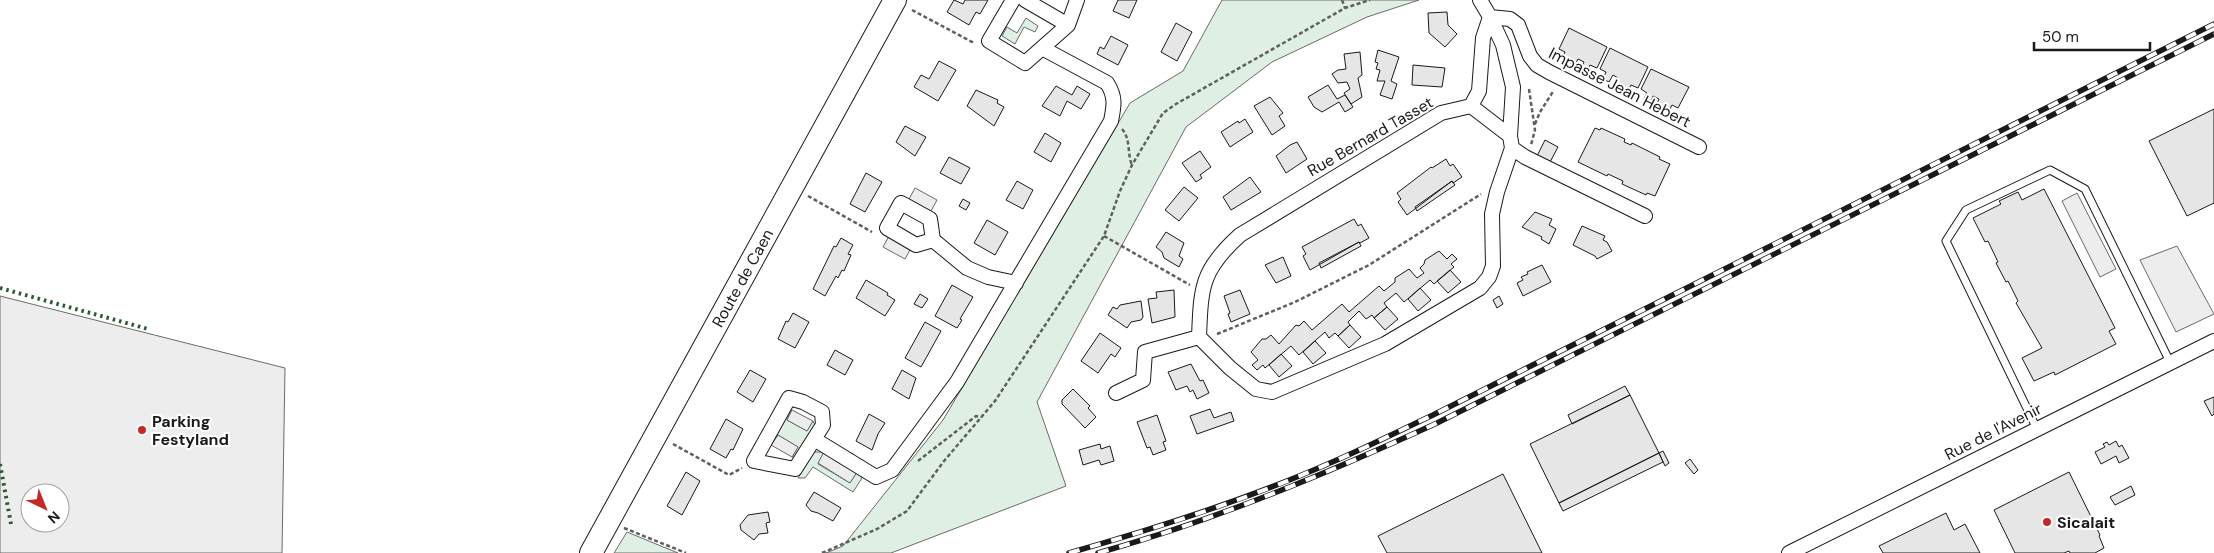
<svg xmlns="http://www.w3.org/2000/svg" width="2214" height="553" viewBox="0 0 2214 553" font-family="'DM Sans',sans-serif">
  <rect width="100%" height="100%" fill="#fff"/>
  <path fill="#e0efe3" stroke="#6a6a6a" d="M1222,0H1419L1367,17L1272,62L1186,127L1037,402L1066,486L891,553H826L843,546L943,420L1130,103L1183,71Z
    M1026,18L1038,26L1035,32L1024,27L1015,44L1002,36L1007,27L1017,33Z
    M790,409L792,410L787,420L807,431L813,421L815,425L795,457H792L798,447L778,435L771,445L769,444Z
    M814,452H824L818,464L850,483L857,472L862,478L853,492L813,467L805,478H798Z
    M627,532L678,553H614Z"/>
  <path fill="#ededed" stroke="#6a6a6a" fill-rule="evenodd" d="M915,188L937,200L931,211L909,199Z
    M2077,193L2116,269L2100,277L2062,201Z
    M889,236L911,248L905,259L883,247Z
    M2177,246L2214,314L2176,332L2140,260Z
    M0,296L285,368L282,553H0ZM30,493H60V523H30Z
    M792,410L813,421L807,431L787,420Z
    M778,435L798,447L792,457L771,445Z
    M824,452L857,472L850,483L818,463Z"/>
  <path fill="#e6e6e6" stroke="#1a1a1a" d="M954,0L963,4L965,0H988L980,14L976,12L969,25L947,12Z
    M1118,0H1137L1129,18L1113,11Z
    M1447,12L1448,25L1457,34L1445,47L1429,33L1428,13Z
    M1176,23L1192,32L1177,61L1161,52Z
    M1569,28L1607,47L1597,68L1590,65L1587,71L1581,68L1584,62L1578,59L1575,65L1562,59L1565,52L1559,49Z
    M1111,36L1128,45L1118,65L1097,54L1100,47L1104,49Z
    M1610,48L1648,67L1638,88L1631,85L1628,91L1615,85L1618,78L1613,75L1609,82L1603,79L1606,72L1600,69Z
    M1378,50L1399,57L1391,81L1397,84L1392,99L1380,95L1385,81H1377L1380,70L1376,69L1378,63L1375,62Z
    M1360,52L1362,75L1358,78L1362,97L1351,104L1344,93L1350,89L1347,82L1338,83L1332,74L1338,70L1346,69L1344,54Z
    M939,61L956,70L938,101L914,87L921,75L929,79Z
    M1413,65L1445,68L1442,87L1412,85Z
    M1651,69L1689,87L1678,108L1672,105L1669,111L1656,105L1659,99L1653,96L1651,102L1644,99L1647,93L1641,89Z
    M1328,85L1337,99L1345,95L1353,107L1345,112L1339,102L1322,112L1314,107L1308,97Z
    M1056,86L1072,95L1077,86L1090,94L1081,109L1067,101L1060,116L1042,106Z
    M976,90L998,100L997,103L1004,107L994,126L967,106Z
    M1270,97L1283,113L1279,116L1285,126L1272,135L1254,106Z
    M2214,109V203L2187,216L2149,141Z
    M1245,119L1253,132L1230,147L1221,132L1238,121L1239,123Z
    M905,126L926,137L915,156L896,142Z
    M1595,128L1600,130L1601,128L1625,139L1624,142L1631,145L1632,143L1660,157L1659,159L1670,164L1655,196L1647,193L1646,195L1622,184L1623,181L1608,174L1607,176L1578,162Z
    M1045,133L1061,143L1051,162L1034,152Z
    M1545,140L1558,147L1550,162L1537,156Z
    M1297,142L1307,159L1286,173L1276,156L1290,145Z
    M1200,151L1211,167L1200,175L1202,178L1196,182L1182,163Z
    M949,157L970,168L961,184L940,173Z
    M1446,159L1450,166L1453,164L1462,177L1453,183L1452,181L1407,215L1398,202L1401,199L1397,193L1431,167L1432,168Z
    M866,173L882,182L865,212L850,204Z
    M1250,177L1261,192L1231,210L1223,197Z
    M1017,181L1033,190L1023,209L1006,200Z
    M1452,181L1455,185L1417,211L1415,207Z
    M1184,187L1198,198L1179,221L1165,210Z
    M2044,189L2115,328L2109,331L2116,344L2055,375L2054,372L2034,381L2022,358L2042,348L2016,303L2018,301L2008,281L2006,282L1996,263L1998,262L1988,241L1985,242L1973,218L2001,204L1999,201L2018,192L2022,200Z
    M963,199L970,203L966,210L959,206Z
    M1535,212L1552,219L1549,225L1556,229L1549,244L1541,239L1542,237L1522,227Z
    M1354,219L1358,226L1361,224L1369,238L1360,243L1359,242L1310,270L1303,256L1306,254L1302,247Z
    M987,220L1008,232L995,255L974,243Z
    M1582,226L1605,236L1603,240L1607,242L1612,251L1597,259L1595,256L1573,245Z
    M1166,232L1184,243L1179,256L1183,259L1179,267L1164,258L1162,252L1156,247Z
    M841,238L853,245L848,254L851,255L844,271L842,270L838,278L836,276L825,296L813,289L834,246L836,247Z
    M1359,242L1361,246L1321,268L1319,263Z
    M1439,251L1447,259L1452,254L1457,259L1451,264L1454,267L1434,284L1430,280L1404,302L1396,293L1384,303L1387,307L1374,318L1372,315L1366,319L1359,311L1348,322L1350,325L1338,336L1335,333L1329,338L1325,332L1299,355L1291,346L1265,368L1263,365L1257,370L1252,365L1258,360L1251,352L1262,339H1266L1271,335L1279,344L1296,325L1299,326L1304,321L1312,330L1342,304L1349,312L1379,286L1384,291L1395,282V278L1409,269L1417,278L1424,273L1420,268L1424,264L1425,260Z
    M1283,257L1291,276L1276,283L1265,265Z
    M1542,265L1551,282L1523,296L1517,283L1523,280L1521,277L1528,274L1527,272Z
    M1450,270L1461,282L1448,293L1437,281Z
    M866,280L888,293L887,295L895,300L885,316L856,298Z
    M952,285L973,297L960,319L962,320L957,328L935,316Z
    M1420,288L1431,300L1418,311L1408,299Z
    M1174,290L1175,317L1152,323L1148,299L1157,298L1156,292Z
    M1240,290L1250,314L1231,322L1228,314L1230,313L1224,296Z
    M920,294L928,299L922,308L914,304Z
    M1499,296L1503,304L1497,308L1493,300Z
    M1141,301L1143,317L1141,320L1131,322L1127,328L1108,315L1113,307L1117,309L1120,305Z
    M1387,307L1398,319L1385,330L1374,318Z
    M793,313L809,322L795,348L778,339L786,321L788,322Z
    M925,322L941,331L921,367L905,358Z
    M1350,325L1361,337L1349,348L1338,336Z
    M1100,333L1121,348L1115,357L1111,354L1098,373L1081,361Z
    M1315,341L1326,353L1313,364L1303,352Z
    M835,350L853,360L845,375L827,365Z
    M1281,354L1292,366L1279,377L1269,365Z
    M1191,364L1200,381L1203,380L1209,393L1197,399L1193,390L1190,392L1187,386L1176,390L1168,372Z
    M750,370L766,379L753,402L737,392Z
    M902,370L916,378L909,399L892,389Z
    M1625,386L1630,395L1572,424L1568,415Z
    M1073,389L1090,406L1088,408L1096,417L1085,428L1062,404V400Z
    M1630,395L1659,453L1559,503L1530,444Z
    M2214,397V414L2212,416L2204,401Z
    M1210,409L1214,418L1231,412L1234,421L1197,434L1190,416Z
    M869,414L885,423L878,434L872,450L856,441Z
    M1157,415L1166,441L1163,442L1166,450L1153,455L1150,447L1147,448L1137,422Z
    M726,419L743,429L733,450L731,449L726,458L710,449Z
    M2116,441L2119,447L2122,445L2129,458L2119,463L2116,456L2101,464L2095,452L2105,447L2103,444L2107,442L2109,445Z
    M1100,444L1101,449L1110,446L1114,461L1101,465L1099,460L1083,465L1079,450Z
    M1663,451L1669,463L1665,466L1659,453Z
    M1659,453L1663,462L1563,511L1559,503Z
    M1690,459L1698,470L1694,474L1685,463Z
    M686,472L700,481L682,515L667,506Z
    M2069,472L2100,535L2099,536L2104,548L2095,553H2070L2069,551L2064,553H2015L1994,510Z
    M1503,474L1542,553H1387L1378,536Z
    M2131,486L2135,495L2115,505L2110,497Z
    M814,492L841,508L833,521L818,513L811,511L806,505Z
    M768,512L770,522L766,523L768,533L759,534L754,540L741,530L740,525L748,515Z
    M1946,513L1954,530L1965,524L1980,553H1883L1879,546Z"/>
  <g fill="none" stroke-linecap="round" stroke-linejoin="round">
    <defs>
      <path id="lane" d="M2037,429L1946,241L1966,210L2050,170L2085,189L2170,362"/>
      <path id="street" d="M1013,0L989,41L1025,63L1042,48
        M1025,0L1068,25
        M1480,0L1490,17L1503,45L1513,87L1510,136L1512,148L1497,192L1492,214L1493,266L1489,277L1480,288L1385,344L1272,392L1256,389L1230,368L1199,337C1201,287 1201,270 1240,235L1441,113L1471,106L1510,136
        M1490,17L1510,19L1518,25L1530,56L1537,65L1549,72L1699,147
        M1471,106L1479,91L1483,38L1490,17
        M1512,148L1525,157L1645,216
        M933,240L930,219L901,203L887,228L916,245L933,240L967,268L988,277L1016,283
        M1116,393L1143,380L1145,352L1199,337
        M789,398L803,402L822,412L823,425L795,469L754,461Z
        M814,439L876,477L892,470L957,382L1111,121C1114,106 1116,97 1107,83L1042,48L1068,25L1077,0
        M1789,553L2214,341"/>
      <g id="primary">
        <path id="s1" d="M591,553L895,0"/>
      </g>
    </defs>
    <use href="#lane" stroke="#1a1a1a" stroke-width="9"/>
    <use href="#street" stroke="#1a1a1a" stroke-width="16"/>
    <use href="#primary" stroke="#1a1a1a" stroke-width="24"/>
    <path stroke="#5f5f5f" stroke-width="2.5" stroke-dasharray="4 2.5" stroke-linecap="butt" d="M1342,0L1345,8
      M912,10L974,43
      M1529,89L1535,130L1531,145
      M1535,124L1540,112L1554,90
      M1122,129C1131,139 1127,154 1132,165
      M808,196L872,232
      M1104,236L1190,285
      M1217,334L1295,302L1369,265L1481,194
      M673,444L729,475L742,468
      M918,461L976,416L981,417
      M624,528L686,553
      M822,553L877,529L907,511L944,461L995,401L1104,236L1120,191L1132,165L1163,113L1176,104L1345,8L1370,0"/>
    <use href="#lane" stroke="#fff" stroke-width="7"/>
    <use href="#street" stroke="#fff" stroke-width="14"/>
    <use href="#primary" stroke="#fff" stroke-width="22"/>
    <defs>
      <path id="rail" d="M1069,553C1157,528 1246,500 1330,463C1365,448 1399,431 1433,415L2214,24
        M1098,553C1215,520 1326,474 1437,423L2214,34"/>
    </defs>
    <use href="#rail" stroke="#1a1a1a" stroke-width="5.5"/>
    <use href="#rail" stroke="#fff" stroke-width="4" stroke-dasharray="11" stroke-linecap="butt"/>
    <path stroke="#2b5a34" stroke-width="4" stroke-dasharray="2.5 4" stroke-linecap="butt" d="M0,288L148,329
      M0,464L11,524"/>
  </g>
  <g fill="#c62828" stroke="#fff" stroke-width="2">
    <circle cx="142" cy="430" r="5"/>
    <circle cx="2047" cy="522" r="5"/>
  </g>
  <g text-anchor="middle" stroke-width="4" stroke-linejoin="round" paint-order="stroke">
    <g font-size="16" fill="#1a1a1a" stroke="#fff">
      <text transform="translate(1620 87) rotate(27)" y="6">Impasse Jean Hebert</text>
      <text transform="translate(1370 136) rotate(-30)" y="6">Rue Bernard Tasset</text>
      <text dy="6" stroke="none"><textPath href="#s1" startOffset="314">Route de Caen</textPath></text>
      <text transform="translate(1993 431) rotate(-27)" y="6">Rue de l'Avenir</text>
    </g>
    <g font-size="16" font-weight="bold" fill="#1a1a1a" stroke="#fff" text-anchor="start">
      <text x="152" y="427">Parking<tspan x="152" dy="18">Festyland</tspan></text>
      <text x="2057" y="528">Sicalait</text>
    </g>
  </g>
  <g transform="translate(45 508) rotate(137)"><circle r="24" fill="#ffffff" stroke="#a3a3a3"/>
  <path d="M0-4L9 19L0 12L-9 19Z" fill="#c62828"/>
  <text y="-8" font-size="14" font-weight="bold" text-anchor="middle" fill="#1a1a1a">N</text>
  </g>
  <path d="M2034 42v8h116v-8" fill="none" stroke="#1a1a1a" stroke-width="2.5"/>
  <text x="2042" y="42" font-size="15" fill="#1a1a1a" stroke="#ffffff" stroke-width="4" paint-order="stroke">50 m</text>
</svg>
